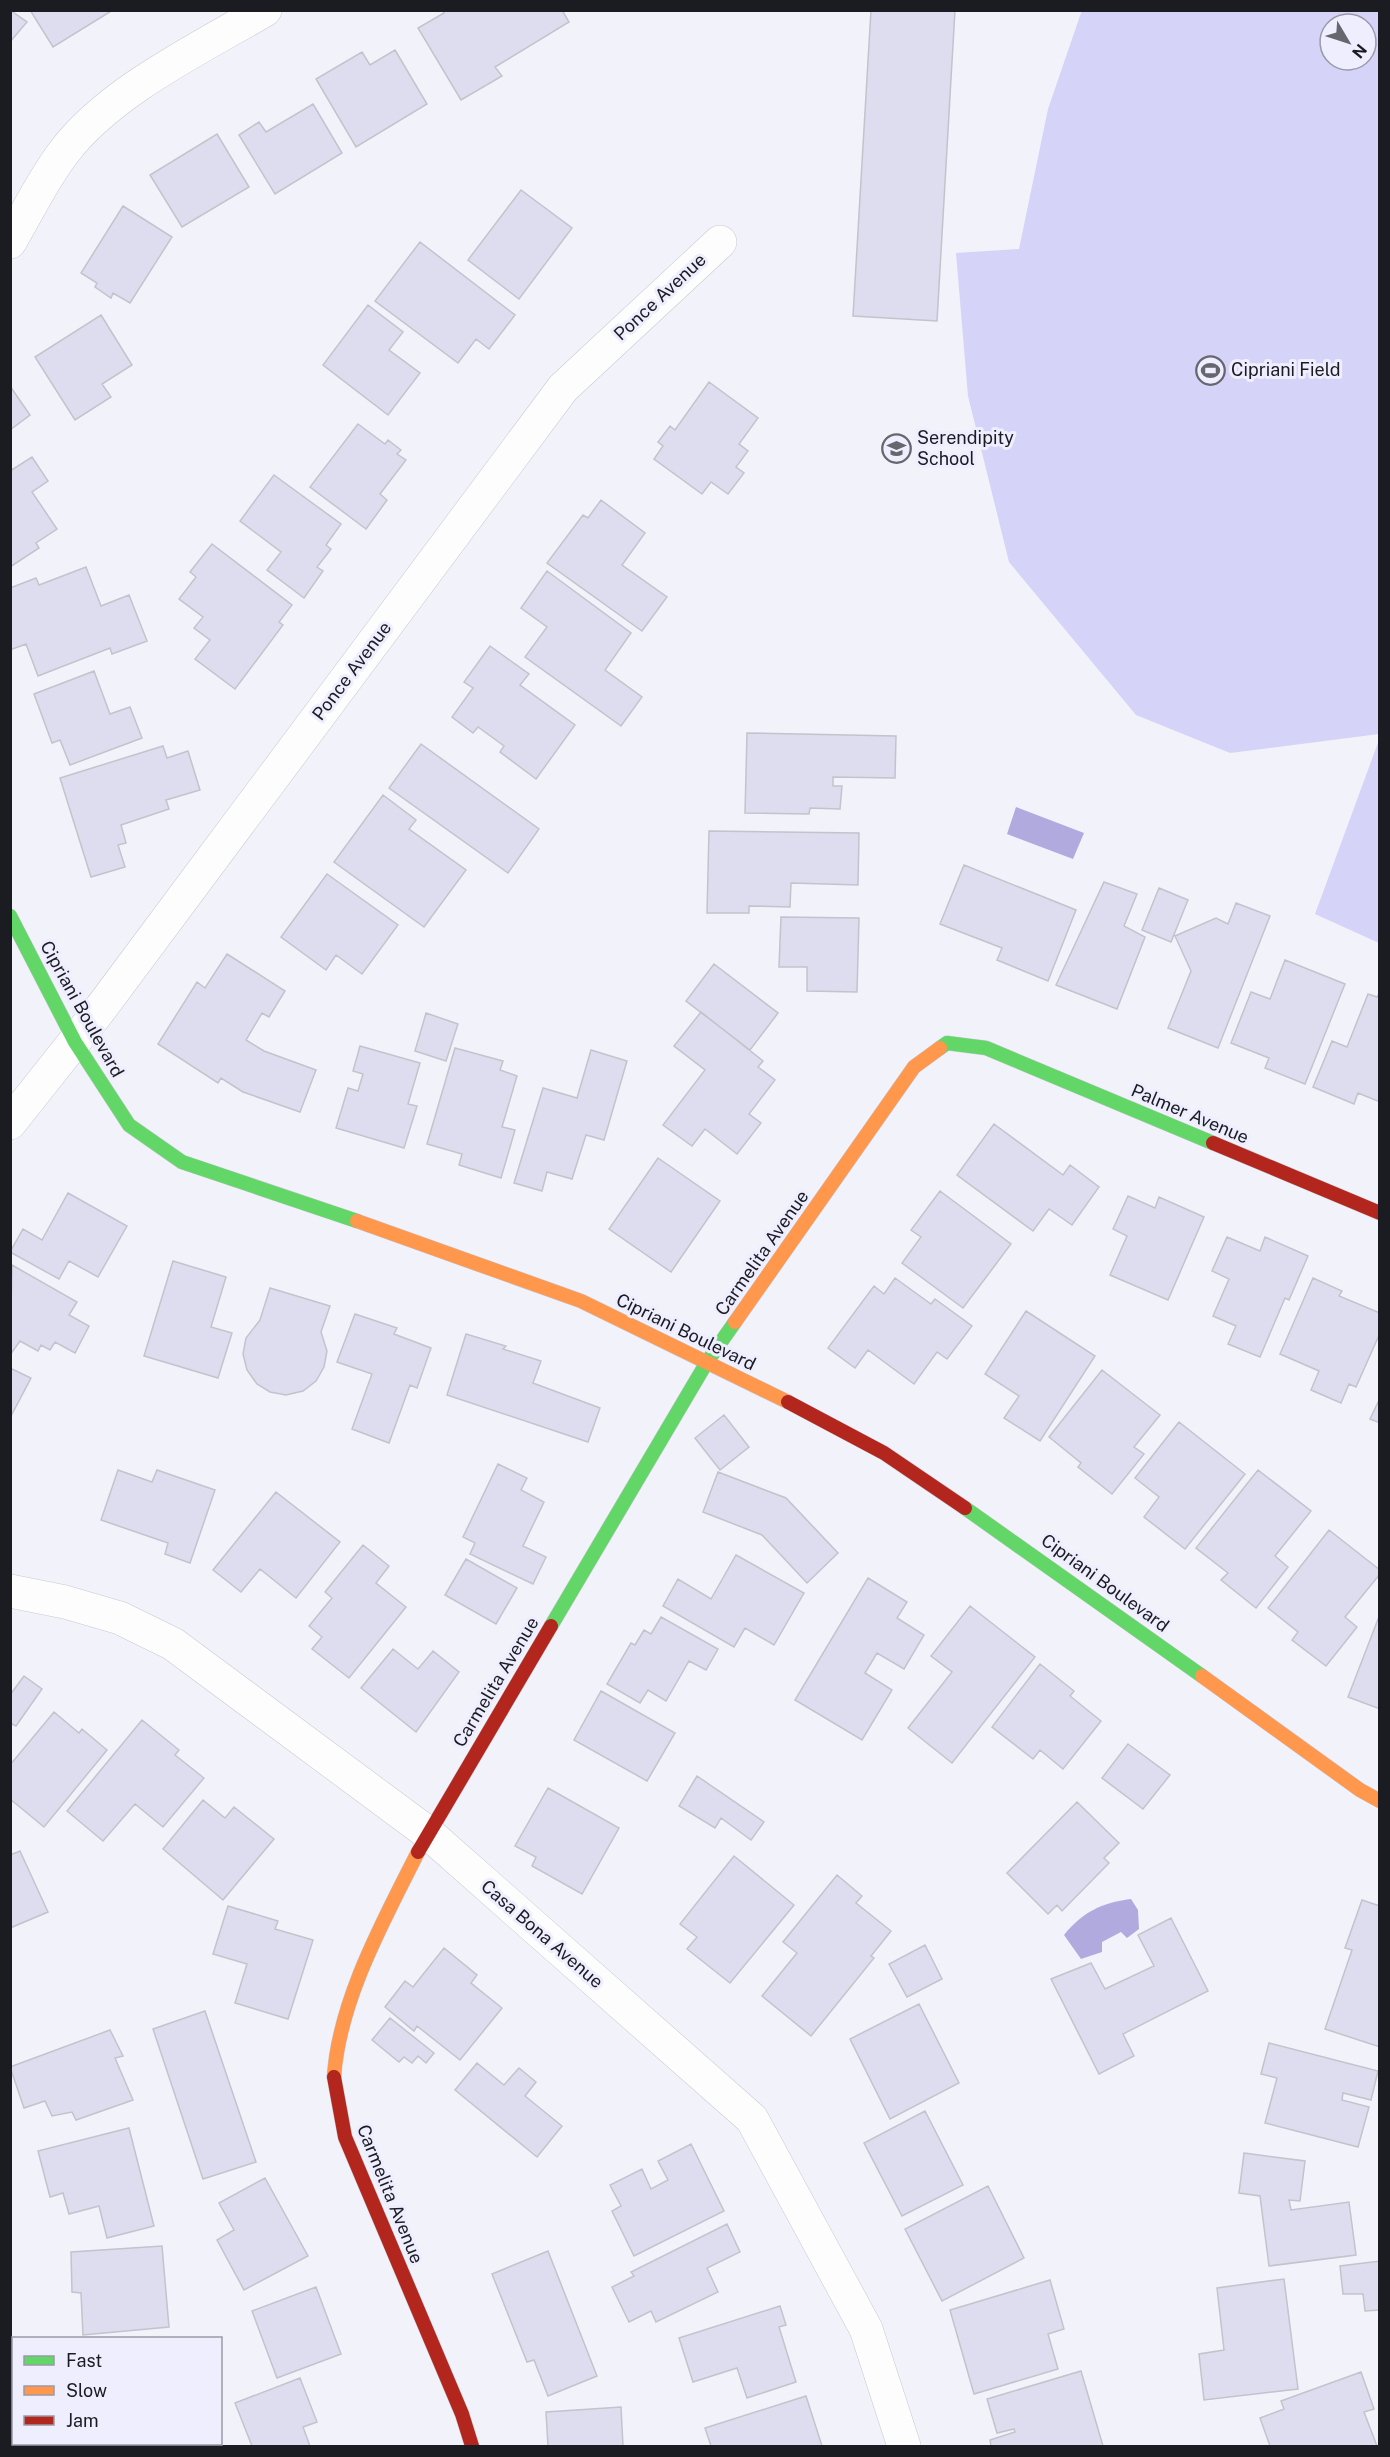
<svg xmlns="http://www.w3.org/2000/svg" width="1390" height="2457" viewBox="0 0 1390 2457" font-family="'Public Sans',sans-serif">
  <rect width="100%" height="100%" fill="#f2f2fb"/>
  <path fill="#d5d3f7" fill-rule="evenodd" d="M1082,10L1379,11V734L1230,753L1136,715L1009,562L968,396L956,253L1019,249L1048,109ZM1330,24H1366V60H1330Z
    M1379,740V943L1315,914Z"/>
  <path fill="#b0aadf" d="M1016,807L1084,833L1073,859L1007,834Z
    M1131,1899L1138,1910L1139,1929L1127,1938L1121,1932L1102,1942V1952L1081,1959L1064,1935C1083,1912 1101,1903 1131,1899Z"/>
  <path fill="#dedcef" stroke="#c3c3cb" stroke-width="1.5" d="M10,10L27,22L10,42Z
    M30,10H113L53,47Z
    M442,10H562L569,22L495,67L502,76L461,100L418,28L444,13Z
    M871,10H955L937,321L853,316Z
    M395,50L427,104L356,147L316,79L362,52L370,65Z
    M313,104L342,153L275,194L239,135L259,122L266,132Z
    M217,134L249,187L182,227L150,175Z
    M521,190L572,228L519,299L468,260Z
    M123,206L172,237L130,303L113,293L111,298L95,287L97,283L81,273Z
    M420,242L515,315L489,349L476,339L458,363L375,301Z
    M368,305L403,332L389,350L420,373L388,415L323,365Z
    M101,315L132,365L102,384L111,397L75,420L35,357Z
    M709,382L758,418L739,444L748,451L736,467L744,473L728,494L711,482L702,494L654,459L663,446L658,442L670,426L675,430Z
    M10,386L30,415L10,430Z
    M358,424L385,444L388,440L401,450L397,454L406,460L380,494L387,500L366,529L310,487Z
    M32,457L48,481L32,492L57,529L36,543L39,548L10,567V471Z
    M274,475L341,524L326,545L331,549L317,567L323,571L304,598L267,570L281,552L240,521Z
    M601,500L645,533L622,565L667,597L642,631L547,563L583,515L588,518Z
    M212,544L292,605L279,622L283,625L235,689L195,659L210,640L194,628L203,617L179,599L196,577L190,572Z
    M86,567L101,606L129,595L147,641L112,654L110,648L38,676L26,644L10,650V588L36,578L39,585Z
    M547,571L631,633L605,670L642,697L621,726L525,657L547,627L521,608Z
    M490,646L529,674L520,685L575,725L536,779L500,752L504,746L478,727L473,733L452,717L473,688L464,682Z
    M94,671L110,714L130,707L142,738L70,765L60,740L52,743L34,694Z
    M747,733L896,736L895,778L833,777V786H842L840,809L810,808L809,814L745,813Z
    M421,744L539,829L508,873L389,788Z
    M163,746L167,758L188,751L200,790L166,800L169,809L121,825L126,843L118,845L125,867L91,877L60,778Z
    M383,795L416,820L409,829L466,870L424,927L334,862Z
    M709,831L859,833L858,885L791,883L790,907L749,906V913H707Z
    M964,865L1076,910L1048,981L997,960L1002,948L940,924Z
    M327,874L398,925L362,974L336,955L326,970L281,937Z
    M1104,882L1137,894L1124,926L1145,937L1117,1009L1056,985Z
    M1159,888L1188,900L1171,942L1142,930Z
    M1236,903L1270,916L1218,1048L1168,1028L1191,971L1175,936L1216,918L1228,924Z
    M781,917L859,918L857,992L807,991V967H779Z
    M227,954L285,991L269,1017L262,1013L246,1040L264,1051L316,1070L300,1112L243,1092L221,1078L218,1083L158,1044L197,982L205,988Z
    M1285,960L1345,984L1305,1084L1265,1068L1269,1058L1231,1043L1251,992L1270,999Z
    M714,964L778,1013L750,1050L686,1001Z
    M1380,992V1102L1358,1093L1354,1104L1313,1087L1332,1041L1347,1047L1368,994L1377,997Z
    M701,1012L763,1061L758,1067L775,1080L749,1114L761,1123L737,1154L705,1129L692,1146L663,1125L705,1070L674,1046Z
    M426,1013L458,1024L446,1061L415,1051Z
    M360,1046L420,1063L408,1104L417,1106L404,1148L336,1128L348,1088L358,1091L363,1074L353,1071Z
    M455,1048L503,1061L500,1070L517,1076L502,1127L515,1130L501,1178L459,1165L462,1154L427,1144Z
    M591,1050L627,1061L604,1140L586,1135L572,1179L547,1172L542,1191L514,1183L543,1088L577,1098Z
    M994,1124L1063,1175L1070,1165L1099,1187L1072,1225L1049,1209L1033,1231L957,1175Z
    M658,1158L720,1201L671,1272L609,1229Z
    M940,1191L1011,1244L963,1308L902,1263L921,1237L911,1230Z
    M68,1193L127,1226L98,1277L69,1261L59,1279L10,1252L23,1229L42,1240Z
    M1128,1196L1155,1208L1159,1197L1204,1217L1168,1300L1110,1275L1127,1236L1113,1229Z
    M1227,1237L1260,1251L1265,1237L1308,1256L1289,1300L1285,1298L1260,1357L1228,1344L1236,1326L1213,1316L1229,1279L1212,1271Z
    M173,1261L226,1277L211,1327L232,1333L218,1378L144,1356Z
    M12,1265L77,1302L69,1315L89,1326L75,1353L55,1342L50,1350L41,1345L38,1351L20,1341L10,1355Z
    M895,1278L931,1304L935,1299L972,1326L947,1359L937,1352L914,1384L868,1350L855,1368L828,1348L874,1286L884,1294Z
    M1313,1278L1342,1291L1339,1296L1380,1313V1333L1356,1387L1349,1384L1341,1403L1311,1390L1319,1371L1280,1354Z
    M270,1288L330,1306L321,1332L327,1351L324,1367L316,1381L303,1391L286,1395L270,1392L257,1384L247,1370L243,1354L246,1338L260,1320Z
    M1026,1311L1095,1356L1040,1441L1004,1418L1019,1396L985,1374Z
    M355,1314L397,1328L394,1334L431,1348L417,1388L410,1385L389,1443L352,1429L372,1374L337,1362Z
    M466,1334L506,1346L503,1349L541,1361L533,1383L600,1408L588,1442L447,1395Z
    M10,1368L31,1378L10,1418Z
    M1102,1370L1160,1415L1134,1447L1144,1454L1112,1494L1078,1467L1081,1463L1049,1437Z
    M1380,1398V1423L1370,1419Z
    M724,1415L749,1447L720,1470L695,1438Z
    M1179,1422L1245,1474L1185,1549L1144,1517L1159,1497L1135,1478Z
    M498,1464L527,1478L521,1490L544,1502L523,1546L546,1557L533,1584L470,1554L475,1543L463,1537Z
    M118,1470L152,1482L157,1470L215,1490L190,1563L165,1554L168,1543L101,1520Z
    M1258,1470L1311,1511L1275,1556L1288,1567L1256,1608L1221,1580L1228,1573L1196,1548Z
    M718,1472L786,1498L838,1553L807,1583L762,1535L703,1512Z
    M276,1492L340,1542L296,1598L260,1569L241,1592L213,1570Z
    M1329,1530L1380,1570V1574L1345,1617L1357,1627L1326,1666L1292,1640L1298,1632L1268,1608Z
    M363,1545L389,1566L376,1583L406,1607L349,1678L312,1649L322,1637L309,1626L332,1598L325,1592Z
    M736,1555L804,1593L774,1645L745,1628L734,1647L663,1606L678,1579L711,1599Z
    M466,1559L517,1588L496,1624L445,1595Z
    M868,1578L907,1602L897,1618L924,1635L904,1669L877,1653L865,1673L892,1690L862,1740L795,1700Z
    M970,1606L1035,1657L952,1763L908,1728L952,1672L931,1656Z
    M1380,1614V1709L1348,1697Z
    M661,1617L718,1649L706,1670L689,1661L666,1701L648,1690L640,1703L607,1684L631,1643L635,1645L644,1630L651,1634Z
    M393,1649L418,1669L433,1651L459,1672L416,1732L361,1688Z
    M1040,1664L1074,1691L1070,1696L1101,1721L1063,1769L1040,1750L1033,1759L992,1727Z
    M24,1676L42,1689L16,1726L10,1723V1695Z
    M601,1691L675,1733L647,1781L574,1740Z
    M54,1712L79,1733L82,1729L107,1750L44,1827L10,1799V1765Z
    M142,1720L179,1750L175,1755L204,1778L163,1827L135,1804L103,1841L67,1811Z
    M1128,1744L1170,1775L1143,1809L1102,1778Z
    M697,1776L764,1822L751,1840L721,1818L715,1828L679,1806Z
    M548,1788L619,1828L582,1894L532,1866L536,1857L515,1846Z
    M203,1800L225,1818L234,1807L274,1839L223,1900L163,1849Z
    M1077,1802L1119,1843L1104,1858L1109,1863L1062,1911L1057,1905L1048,1914L1007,1873Z
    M20,1851L48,1912L10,1928V1855Z
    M734,1856L794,1905L730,1983L687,1949L697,1937L680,1924Z
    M837,1875L862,1896L856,1903L891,1931L871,1956L874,1958L811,2036L762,1996L797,1953L783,1942Z
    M1362,1900L1380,1906V2047L1325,2029L1352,1950L1345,1948Z
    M228,1906L278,1921L275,1929L313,1940L288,2019L235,2003L247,1964L213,1954Z
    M1171,1918L1208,1991L1123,2034L1134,2056L1099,2074L1051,1979L1091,1963L1105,1989L1154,1966L1138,1935Z
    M925,1945L942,1979L907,1997L889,1964Z
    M444,1948L477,1975L471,1983L502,2008L460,2060L417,2026L414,2031L385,2007L405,1981L413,1987Z
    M919,2004L959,2083L890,2119L850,2039Z
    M205,2011L256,2162L203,2179L153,2029Z
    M390,2018L434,2053L426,2063L418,2056L412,2063L404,2057L399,2062L372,2040Z
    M110,2030L123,2056L115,2058L133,2100L76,2120L72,2112L52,2116L45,2101L24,2108L10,2067Z
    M1269,2043L1378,2071L1371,2100L1343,2093L1342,2100L1369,2107L1358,2147L1265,2123L1277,2078L1261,2074Z
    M477,2063L504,2085L519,2068L536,2082L525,2096L562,2126L537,2157L455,2090Z
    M925,2111L963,2185L902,2216L864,2143Z
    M129,2128L154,2226L107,2238L99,2206L69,2214L63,2193L50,2197L38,2151Z
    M691,2144L724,2211L634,2256L612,2211L621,2206L610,2185L642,2169L651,2189L668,2180L658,2161Z
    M1244,2153L1305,2161L1300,2201L1289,2200L1291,2210L1349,2202L1356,2255L1269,2266L1260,2196L1239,2193Z
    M265,2178L308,2256L244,2290L217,2240L234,2230L219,2203Z
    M988,2186L1024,2258L942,2301L905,2229Z
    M727,2224L740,2252L707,2268L718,2292L656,2322L651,2311L629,2322L612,2287L634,2276L631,2272Z
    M162,2246L169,2327L83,2335L81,2293L72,2292L71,2252Z
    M548,2251L597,2376L548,2396L534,2360L527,2362L492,2274Z
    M1380,2261V2310L1365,2311L1363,2294H1343L1340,2266Z
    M1284,2279L1298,2389L1204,2400L1199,2354L1224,2350L1217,2288Z
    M1050,2280L1064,2329L1048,2334L1058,2369L974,2394L950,2310Z
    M316,2287L341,2354L277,2378L252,2311Z
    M780,2306L786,2325L779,2327L796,2382L747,2398L737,2368L693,2382L679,2338Z
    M1081,2371L1103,2446H991L990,2440L1015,2432L1014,2429L997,2433L987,2399Z
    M1361,2372L1374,2409L1364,2412L1377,2446H1270L1260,2418L1284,2409L1281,2401Z
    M300,2378L317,2422L303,2427L310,2446H252L235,2403Z
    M806,2396L822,2446H711L705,2428Z
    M621,2407L623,2446H548L546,2412Z
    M64,2444H164V2446H64Z"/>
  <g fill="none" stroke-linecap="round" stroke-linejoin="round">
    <defs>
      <path id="street" d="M10,242C27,213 43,179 64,152C109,92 200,48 265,10
        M10,1123L98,1012L563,388L720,242
        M10,1591L65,1602L120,1618L173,1644L428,1833L752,2119L866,2329L904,2446"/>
      <path id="fast" d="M10,916L75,1042L129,1125L182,1162L357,1221
        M940,1048L947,1043L986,1048L1213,1143
        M965,1508L1202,1676
        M551,1626L707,1362L735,1322"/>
      <path id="slow" d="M357,1221L581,1301L788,1402
        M735,1322L914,1067L940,1048
        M1202,1676L1360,1790L1380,1801
        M334,2077C339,2000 384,1920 418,1852"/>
      <path id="jam" d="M1213,1143L1380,1213
        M788,1402L884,1453L965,1508
        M418,1852L551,1626
        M334,2077L345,2137L462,2414L472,2446"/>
    </defs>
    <use href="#street" stroke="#c9c9d1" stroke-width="34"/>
    <use href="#fast" stroke="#c9c9d1" stroke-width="15"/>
    <use href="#slow" stroke="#c9c9d1" stroke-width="15"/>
    <use href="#jam" stroke="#c9c9d1" stroke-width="15"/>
    <use href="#street" stroke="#fdfdfe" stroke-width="33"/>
    <use href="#fast" stroke="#63d668" stroke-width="14"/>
    <use href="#slow" stroke="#ff974d" stroke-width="14"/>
    <use href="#jam" stroke="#b3261e" stroke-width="14"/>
  </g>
  <defs>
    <symbol id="stadium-ring" viewBox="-11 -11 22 22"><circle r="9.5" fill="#efeeff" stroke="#66666e" stroke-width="1.5"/><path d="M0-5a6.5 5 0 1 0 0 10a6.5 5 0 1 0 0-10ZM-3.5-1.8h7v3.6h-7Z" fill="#66666e"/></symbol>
    <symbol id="school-ring" viewBox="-11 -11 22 22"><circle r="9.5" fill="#efeeff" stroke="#66666e" stroke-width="1.5"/><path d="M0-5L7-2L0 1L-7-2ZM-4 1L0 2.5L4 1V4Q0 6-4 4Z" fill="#66666e"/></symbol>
  </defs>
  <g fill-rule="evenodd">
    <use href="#stadium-ring" x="1194" y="354" width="33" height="33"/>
    <use href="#school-ring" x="880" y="432" width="33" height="33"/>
  </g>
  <g text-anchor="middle" stroke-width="6" stroke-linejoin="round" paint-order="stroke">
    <g font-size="18" fill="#1b1b22" stroke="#efeeff">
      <text transform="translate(660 297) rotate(-43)" y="6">Ponce Avenue</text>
      <text transform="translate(352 671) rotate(-53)" y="6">Ponce Avenue</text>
      <text transform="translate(82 1009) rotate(61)" y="6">Cipriani Boulevard</text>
      <text transform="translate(1190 1114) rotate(23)" y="6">Palmer Avenue</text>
      <text transform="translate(762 1253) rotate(-55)" y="6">Carmelita Avenue</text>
      <text transform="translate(686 1332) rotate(26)" y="6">Cipriani Boulevard</text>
      <text transform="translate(1105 1583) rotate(36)" y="6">Cipriani Boulevard</text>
      <text transform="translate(496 1682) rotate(-59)" y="6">Carmelita Avenue</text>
      <text transform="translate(542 1934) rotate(41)" y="6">Casa Bona Avenue</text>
      <text transform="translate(390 2194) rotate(68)" y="6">Carmelita Avenue</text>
    </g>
    <g font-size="18" fill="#1b1b22" stroke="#efeeff" text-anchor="start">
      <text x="1231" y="376">Cipriani Field</text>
      <text x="917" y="444">Serendipity<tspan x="917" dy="21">School</tspan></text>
    </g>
  </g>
  <rect width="1390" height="2457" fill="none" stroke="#1b1b22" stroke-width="24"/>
  <rect x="12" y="2337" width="210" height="108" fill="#efeeff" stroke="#9a9aa7" stroke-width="1.5"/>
  <rect x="24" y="2356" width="30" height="9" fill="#63d668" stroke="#9a9aa7" stroke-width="1.5"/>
  <text x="66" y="2367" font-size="18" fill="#1b1b22">Fast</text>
  <rect x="24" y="2386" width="30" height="9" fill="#ff974d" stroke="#9a9aa7" stroke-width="1.5"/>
  <text x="66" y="2397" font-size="18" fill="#1b1b22">Slow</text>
  <rect x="24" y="2416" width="30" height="9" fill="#b3261e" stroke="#9a9aa7" stroke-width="1.5"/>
  <text x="66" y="2427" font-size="18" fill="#1b1b22">Jam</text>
  <g transform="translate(1348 42) rotate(129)"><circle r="28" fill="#efeeff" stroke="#9a9aa7" stroke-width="1.5"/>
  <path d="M0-4.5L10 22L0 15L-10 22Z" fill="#66666e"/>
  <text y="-9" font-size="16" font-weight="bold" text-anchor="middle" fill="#1b1b22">N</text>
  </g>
</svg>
